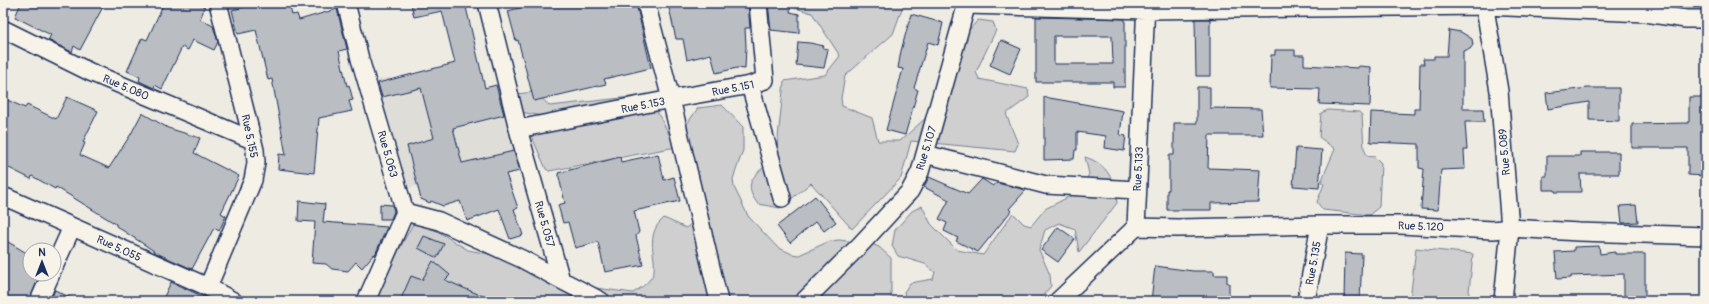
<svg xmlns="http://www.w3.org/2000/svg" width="1709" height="304" viewBox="0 0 1709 304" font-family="Pangolin,sans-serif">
  <rect width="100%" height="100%" fill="#eeebe2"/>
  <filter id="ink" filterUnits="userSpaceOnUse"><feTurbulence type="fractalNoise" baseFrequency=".025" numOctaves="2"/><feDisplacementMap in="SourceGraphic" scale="8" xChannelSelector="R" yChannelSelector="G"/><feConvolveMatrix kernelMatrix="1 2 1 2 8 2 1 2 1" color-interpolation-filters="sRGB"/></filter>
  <g filter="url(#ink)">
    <path fill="#deddd8" d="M435,68L443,99L496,85L520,171L458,187L454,203L447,205L431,201L430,203L421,199L417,186L405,189L377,80L390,77V80Z"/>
    <path fill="#cfcfcf" stroke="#757f96" d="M779,3H904L893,34L845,76L841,98L842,106L872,118L878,141H900L928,116L952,49L978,20L993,22L996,30L976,72L979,79L1028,89L1029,97L1006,114L1018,144L1015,151L911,141L901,178L852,229L811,183L780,208L758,204C739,181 759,172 776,157L784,81L825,75L840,56L812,13Z
      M535,92L550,106L648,95L676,147L549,171L546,169L531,135L543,116L520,112L516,94Z
      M722,105L743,127V150L733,179L734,187L748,216L777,247L792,254L799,255L830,241L839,240L872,244L879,247L891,258V301H373L378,288L413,224L421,221L468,250L500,256L552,282L633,293C639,289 646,285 650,279C663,265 640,238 664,218L686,228L692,223L680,134L698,108Z
      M1328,110L1359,112L1362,115L1364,148L1367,156L1375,157L1381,163L1379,207L1369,215L1323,210L1317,202L1324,184L1321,182L1335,149L1319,137L1321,113Z
      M1085,157C1108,164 1115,181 1117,203L1079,252L1075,229L1059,223L1045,230L1039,250L1050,275L1051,286L1038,301H906L904,292L910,283L933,279L935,272L925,264L898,256L892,246L895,230L912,211L922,206L931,224L957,250L983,255L1013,213L1024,224L1031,226L1045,209L1080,191L1089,174Z
      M1416,248L1473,254L1468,301H1410Z"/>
    <path fill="#babdc2" stroke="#1b2f5e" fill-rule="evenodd" d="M21,3H105L80,50L74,46L72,52L48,40L51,35L15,17Z
      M164,3H196L205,7L200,19L213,26L218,42L214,50L193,40L188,50L182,47L162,89L155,85L154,88L139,81L140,77L127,71L142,38L147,40Z
      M261,3H289L292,15L297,14L299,20L337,9L347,49L339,51L347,86L349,85L353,100L349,101L352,111L319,118L314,173L278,169L279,154L286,155L272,79L268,80L256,30L238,34L232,10Z
      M411,3H465L485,88L496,85L504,115L453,128L462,163L514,151L520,171L506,174L518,208L514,209L523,235L510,239L499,209L467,221L460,201L443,206L431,201L430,203L421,199L407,146L434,138L421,88L382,97L378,83L455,63L442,11L414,17Z
      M537,3H636L651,68L604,79L606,84L534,101L518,40L516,41L508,11Z
      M668,3H748L750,28H745L746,46L745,69L737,68L716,73L711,54L687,60L683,39H676Z
      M768,3H791L790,12L799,14V33L771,30Z
      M911,14L943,23L938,45L928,42L914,88L918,90L905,135L886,130L903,69L898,68L901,51Z
      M1036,17L1125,19V87H1113V82H1036ZM1054,36H1112L1113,64H1054Z
      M1195,19H1210V76H1196Z
      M1449,30L1461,32L1472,39L1473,45L1470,49L1463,51V109H1483L1484,122H1465L1467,150H1464L1465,169L1441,170L1438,210L1421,209L1424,169L1419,168V144L1370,142L1371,112L1414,114V109H1419L1420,64H1424L1423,59H1434V56H1447Z
      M1001,40L1021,49L1010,74L990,65Z
      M798,42L810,43L824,46L823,48L828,49L824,68L796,65Z
      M1275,50H1295V55H1304V65L1358,68V66L1371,67L1370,106L1319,104L1320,89L1270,88L1271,55H1275Z
      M1197,87H1210V108L1261,109L1263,135H1209L1208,168L1260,170L1258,202L1211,203V210H1167V190H1169V155H1174V123H1197Z
      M1588,88H1619V121L1589,120V102L1548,109L1546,93Z
      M67,97L98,111L83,142L85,143L80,155L109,168L131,134L142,113L168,128L200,138L194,153L239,176L221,213L226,216L219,231L214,228L192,269L154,252V251L116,226V224L56,187L55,189L32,176L31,179L3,165V98L25,108L27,105L56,119Z
      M1044,97L1123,111L1120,135L1126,136L1124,151L1105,148L1106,136L1077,132V150H1075L1074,159L1044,160Z
      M1689,97H1706V176L1688,175V148H1632V124L1689,123Z
      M1296,148L1322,150L1319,188L1293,186Z
      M1580,152H1619V174H1580L1581,192H1555V190H1543V176H1547V156H1580Z
      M658,154L664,180L674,177L680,201L634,211L639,232L636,236L643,265L605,272L598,242L575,248L568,222L563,223L558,205L565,203L558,173L620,157L621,162Z
      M929,177L968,194L982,179L993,186L997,183L1026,190L1009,209L1011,211L978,252L956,241L958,238L944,231L947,223L939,219L949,200L924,187Z
      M815,196L836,222L824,231L816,221L790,243L777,226Z
      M299,201L325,204L323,222L387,227L375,255L374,254L362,268L356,262L348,271L332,269L326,264L312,263L315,222L298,221Z
      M380,204L392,205L394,211L391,219H380Z
      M1636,205L1638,222L1622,223L1620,206Z
      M1058,227L1075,239L1058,262L1041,250Z
      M424,236L444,244L437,258L418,248Z
      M3,239L30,255V274H40L29,301H3Z
      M1599,246L1600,254L1615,252V254H1645V301H1624V274L1571,276V278L1557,279L1555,252L1574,251V247Z
      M1345,253L1362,254L1360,301H1344Z
      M433,261L450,275L445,280L494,301H400L411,276L422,280Z
      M1155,266L1193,271H1214V275H1227V283H1229V301H1151Z
      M171,282L182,287L213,301H162Z
      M55,290L77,301H50Z"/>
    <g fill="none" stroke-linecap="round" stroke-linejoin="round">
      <defs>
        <path id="minor" d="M346,3L360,59L405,212L366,301
          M1484,3L1499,91L1510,228L1503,301
          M966,5L1146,10L1485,6L1645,13L1686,19H1706
          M3,29L90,72L252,140
          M750,85L782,198
          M518,129L671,99L646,3
          M925,154L1046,185L1137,190
          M3,196L208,287L233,301
          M405,212L439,221L522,259L561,280L518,129L487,3
          M1136,227L1178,228L1320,225H1400L1493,230L1510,228L1579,232L1706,236
          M54,267L72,227
          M561,280L601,301
          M208,287L253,180L256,163L255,150L218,3
          M39,301L51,274
          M719,301L671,99L750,85L765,80L758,3
          M804,301L860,245L910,191L920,172L925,154L967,3
          M1058,301L1136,227L1146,3
          M1306,301L1320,225"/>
      </defs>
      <use href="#minor" stroke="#1b2f5e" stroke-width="20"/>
      <use href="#minor" stroke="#f7f3e8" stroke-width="17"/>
    </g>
  </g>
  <g text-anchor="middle" stroke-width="3" stroke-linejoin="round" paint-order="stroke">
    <g font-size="11" fill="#1b2f5e" stroke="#f7f3e8">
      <text transform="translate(126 87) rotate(23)" y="4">Rue 5.080</text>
      <text transform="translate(733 88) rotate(-11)" y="4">Rue 5.151</text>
      <text transform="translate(643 105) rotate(-11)" y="4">Rue 5.153</text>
      <text transform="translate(250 136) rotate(78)" y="4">Rue 5.155</text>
      <text transform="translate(926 148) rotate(-73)" y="4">Rue 5.107</text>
      <text transform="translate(1504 152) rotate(-95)" y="4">Rue 5.089</text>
      <text transform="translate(388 154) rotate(74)" y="4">Rue 5.063</text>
      <text transform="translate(1138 169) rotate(-87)" y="4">Rue 5.133</text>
      <text transform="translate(545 224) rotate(74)" y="4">Rue 5.057</text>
      <text transform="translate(1421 226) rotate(2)" y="4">Rue 5.120</text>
      <text transform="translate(119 248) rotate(24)" y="4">Rue 5.055</text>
      <text transform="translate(1313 263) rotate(-80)" y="4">Rue 5.135</text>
    </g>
  </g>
  <rect width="1709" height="304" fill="none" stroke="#f7f3e8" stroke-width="16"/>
  <rect x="8" y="8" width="1693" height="288" fill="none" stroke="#1b2f5e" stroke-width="1.5" filter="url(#ink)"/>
  <g transform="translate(42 262)"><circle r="19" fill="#f7f3e8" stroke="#9fa5b1"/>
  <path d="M0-3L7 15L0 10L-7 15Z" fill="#1b2f5e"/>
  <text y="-6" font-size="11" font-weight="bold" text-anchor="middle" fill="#1b2f5e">N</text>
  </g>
</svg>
